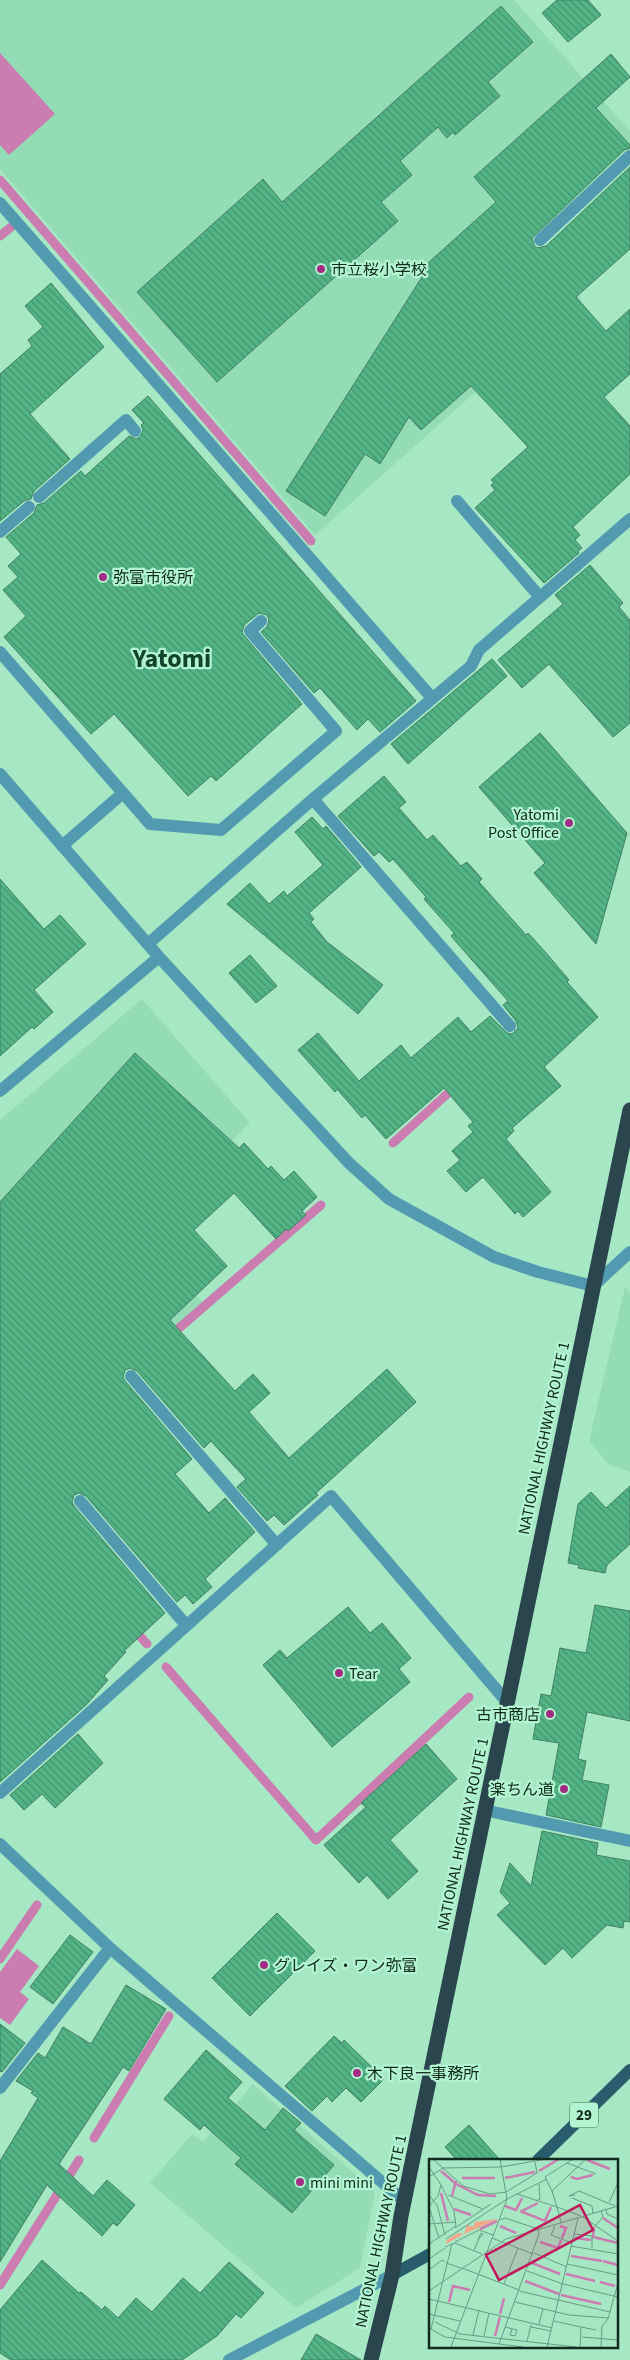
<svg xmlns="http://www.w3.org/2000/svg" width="630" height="2360" viewBox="0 0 630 2360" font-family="'Source Sans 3','Noto Sans JP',sans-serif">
  <defs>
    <pattern id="building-back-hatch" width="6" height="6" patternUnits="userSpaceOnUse" patternTransform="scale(1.25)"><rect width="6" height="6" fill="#53b586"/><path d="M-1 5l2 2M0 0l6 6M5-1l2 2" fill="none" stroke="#43936d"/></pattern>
  </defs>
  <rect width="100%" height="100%" fill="#a6e7c4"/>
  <path fill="#93dcb6" d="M0,0H514L630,131V151L530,240L581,298L315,535L0,169Z
    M142,999L250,1123L135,1238L203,1303L0,1479V1120Z
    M625,1287L630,1293V1472L608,1464L589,1441Z
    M253,2084L375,2192L360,2268L296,2308L150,2183L192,2134L203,2142Z"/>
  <path fill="#cb7db1" d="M0,53L55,114L9,155L0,145Z
    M17,1949L39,1966L20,1992L29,1999L10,2025L0,2018V1972Z"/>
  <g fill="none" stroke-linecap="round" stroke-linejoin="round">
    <path stroke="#cb7db1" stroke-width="9" d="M0,180L311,541
      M0,236L11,227
      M393,1143L456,1086
      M170,1336L321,1205
      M132,1627L147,1644
      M166,1667L316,1840L469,1697
      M0,1959L37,1905
      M94,2138L169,2016
      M0,2285L79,2160"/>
  </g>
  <path fill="url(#building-back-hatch)" stroke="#418061" d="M557,0H588L601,15L568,42L542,13Z
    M501,6L533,42L488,82L500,96L455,135L453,132L447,138L438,127L400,161L412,175L381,202L398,221L217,382L137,292L263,179L282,202Z
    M611,54L630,77L596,108L630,145V148L624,150L532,238L534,245L537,248L546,246L630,167V249L576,297L606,331L630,309V374L604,397L630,426V474L573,527L580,535L575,540L582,548L578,551L579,553L544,583L475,508L495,490L491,485L494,483L491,480L528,447L471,386L421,430L409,417L380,464L365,454L325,516L286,491L422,277L418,272L496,202L474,177Z
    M51,283L104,347L30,414L70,459L34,491L31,499L24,501L0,521V374L32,346L28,340L43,327L25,306Z
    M148,396L416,701L380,732L368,719L357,730L320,688L314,693L261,632L267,627L269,620L267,615L259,613L244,625L242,633L302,704L216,781L211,776L188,796L114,714L91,734L4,637L26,616L3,590L18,577L8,566L21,554L6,537L34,513L37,505L44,503L81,471L85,476L129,436L136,439L140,437L143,430L141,425L144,423L132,410Z
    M590,565L623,603L619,607L630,620V723L613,737L549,664L522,688L498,660L563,604L555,595Z
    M492,659L507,676L408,764L391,744Z
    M540,733L627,833L596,944L534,873L545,863L479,787Z
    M384,776L406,802L399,808L427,840L433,835L461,866L467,862L482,879L479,882L526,935L528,933L547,954L569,980L567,982L598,1017L544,1067L561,1086L512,1128L514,1131L506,1139L551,1192L523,1217L518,1211L515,1214L483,1177L466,1192L447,1171L460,1160L452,1151L473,1132L468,1126L473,1122L444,1088L386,1139L365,1115L362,1118L337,1089L335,1092L298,1050L318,1033L359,1081L401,1045L411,1058L458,1017L471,1032L490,1016L507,1033L512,1034L518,1028L516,1021L503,1005L508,1001L451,936L454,933L424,899L426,897L393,859L389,862L379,852L374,856L338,816Z
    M312,817L323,829L326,826L361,867L309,913L314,919L311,922L327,942L383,985L358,1014L227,904L250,883L269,904L284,891L287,896L323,865L295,832Z
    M0,879L44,929L60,915L86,944L34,990L53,1012L34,1029L32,1027L0,1056Z
    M250,955L277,986L256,1003L229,973Z
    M135,1053L239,1148L244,1143L268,1169L271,1166L284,1180L294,1171L317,1197L302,1211L306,1215L288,1231L286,1229L276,1239L234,1193L194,1230L227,1266L170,1320L235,1391L253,1374L270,1393L249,1412L289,1458L387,1369L416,1402L316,1493L318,1495L284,1525L274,1515L267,1521L237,1487L246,1479L211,1441L204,1448L137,1371L130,1368L125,1370L123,1377L125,1381L192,1459L175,1474L209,1513L225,1498L255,1532L205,1579L212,1587L193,1604L185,1595L177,1602L86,1496L79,1493L74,1495L72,1502L74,1506L165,1613L124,1651L126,1652L104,1676L108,1680L87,1704L0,1782V1202Z
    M630,1486V1544L607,1565L605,1573L578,1568L579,1565L568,1563L578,1504L591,1492L606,1508Z
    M595,1605L630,1611V1721L587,1712L578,1759L586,1761L582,1780L609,1785L601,1827L546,1815L559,1743L533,1739L541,1694L551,1696L560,1648L586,1653Z
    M348,1607L370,1633L382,1623L411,1658L399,1669L410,1682L332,1747L263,1665L280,1650L287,1658Z
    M78,1734L103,1763L55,1808L42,1794L24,1810L10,1795Z
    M426,1744L457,1779L390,1840L418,1871L388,1899L367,1875L359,1883L324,1845L366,1807L361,1803Z
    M542,1831L598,1843L596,1855L630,1861V1922L624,1921L623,1928L607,1925L572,1958L563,1948L545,1965L497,1915L510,1903L500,1892L510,1863L531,1886Z
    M277,1913L315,1951L250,2016L212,1978Z
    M70,1935L93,1952L53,2004L30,1987Z
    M126,1985L166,2009L129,2071L123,2067L59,2164L93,2196L107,2180L135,2205L117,2226L113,2223L102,2236L47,2185L0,2262V2161L38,2098L31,2093L33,2091L16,2081L38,2053L45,2058L63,2027L91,2044Z
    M0,2024L25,2043L2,2072L0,2071Z
    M334,2036L342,2043L344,2040L384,2079L361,2102L346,2088L332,2102L327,2096L312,2111L285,2086Z
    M206,2050L242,2082L228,2098L265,2130L283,2108L301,2123L294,2130L334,2165L292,2213L235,2164L241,2158L204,2125L200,2130L164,2099Z
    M469,2125L500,2160H457L445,2147Z
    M42,2260L79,2293L81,2292L102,2310L105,2306L118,2318L136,2298L152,2312L183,2278L200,2293L229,2262L264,2293L241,2318L236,2314L217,2336L182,2360H11L0,2353V2310Z
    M316,2334L361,2360H301Z"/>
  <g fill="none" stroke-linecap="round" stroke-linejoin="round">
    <path stroke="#529ab0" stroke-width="12" d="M0,203L432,698
      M540,240L630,156
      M39,497L126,420L135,431
      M457,501L539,596
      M0,532L29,507
      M0,652L150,824L221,830L336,731L250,631L261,621
      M0,774L159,957L349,1163L389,1199L494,1257L538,1272L593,1286L630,1252
      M313,799L510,1026
      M62,846L123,793
      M148,944L313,799L471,666L479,650L630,519
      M0,1091L159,957
      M131,1376L277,1545
      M80,1501L186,1625
      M0,1793L331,1496L507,1702
      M484,1810L630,1841
      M0,1844L110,1948L404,2201
      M0,2088L110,1948
      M229,2360L392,2275"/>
    <path stroke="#295c6c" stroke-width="12" d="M538,2160L630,2070
      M392,2275L430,2254"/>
    <path stroke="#2a454d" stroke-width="15" d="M371,2360L392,2275L401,2216L630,1110"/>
  </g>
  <g fill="#a22b83" stroke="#b3f4d1" stroke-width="2">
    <circle cx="321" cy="269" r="5"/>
    <circle cx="103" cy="577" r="5"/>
    <circle cx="569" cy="823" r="5"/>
    <circle cx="339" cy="1673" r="5"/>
    <circle cx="550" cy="1714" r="5"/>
    <circle cx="564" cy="1789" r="5"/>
    <circle cx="264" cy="1965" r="5"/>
    <circle cx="357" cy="2073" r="5"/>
    <circle cx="300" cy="2182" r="5"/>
  </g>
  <g text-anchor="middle" stroke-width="4.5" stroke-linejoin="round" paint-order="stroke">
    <rect fill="#b3f4d1" stroke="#426754" stroke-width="1" x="570" y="2102.5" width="28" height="25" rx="4"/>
    <g font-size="15" font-weight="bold" fill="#112b1e">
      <text x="584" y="2120">29</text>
    </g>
    <g font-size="16" fill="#112b1e" stroke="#b3f4d1" text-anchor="start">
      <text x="331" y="275">市立桜小学校</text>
      <text x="113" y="583">弥富市役所</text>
      <text x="559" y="820" text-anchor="end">Yatomi<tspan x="559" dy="18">Post Office</tspan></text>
      <text x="349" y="1679">Tear</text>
      <text x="540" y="1720" text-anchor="end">古市商店</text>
      <text x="554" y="1795" text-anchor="end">楽ちん道</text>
      <text x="274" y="1971">グレイズ・ワン弥富</text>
      <text x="367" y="2079">木下良一事務所</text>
      <text x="310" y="2188">mini mini</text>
    </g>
    <g font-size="16" fill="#112b1e" stroke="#b3f4d1">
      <text transform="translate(543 1438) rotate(-78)" y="6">NATIONAL HIGHWAY ROUTE 1</text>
      <text transform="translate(462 1834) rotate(-78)" y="6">NATIONAL HIGHWAY ROUTE 1</text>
      <text transform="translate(380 2231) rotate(-78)" y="6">NATIONAL HIGHWAY ROUTE 1</text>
    </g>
    <g font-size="26" font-weight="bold" fill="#12442e" stroke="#b3f4d1">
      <text x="172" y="667">Yatomi</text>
    </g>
  </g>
  <g transform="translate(429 2159)">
    <rect width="189" height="189" fill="#a6e7c4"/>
    <path d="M69,60L35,75L17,85L18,81L29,74L35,75L38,66L44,68L46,63Z" fill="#f5a78a"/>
    <path fill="none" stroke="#cb7db1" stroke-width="2.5" d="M158,1L181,10M12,12L26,24M110,12L130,0M142,18L148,20L164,16M33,19H66M76,19L106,13M27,25L49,36L67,37M12,34L19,62M23,37L27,22M76,47L87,51L93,39M25,50L42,56M91,52L116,62L122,48M93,52L109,44M174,59L189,69M71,67L87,74M131,67L137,69L133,79M165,68L164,78L189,84M51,70L68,62M146,79L162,81M111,83L129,89L132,81M142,97L173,102M174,102L189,106M103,104L131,115M137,115L166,122M96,122L130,135M171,123L186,127M132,136L172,145M20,143L24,127L41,131M71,155L75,139M66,177L71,158"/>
    <path fill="none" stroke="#6a9c82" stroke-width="1" d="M5,1L34,27L61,35L77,33L108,14L106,3M138,4L167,15M0,8L12,26L9,37L0,47M0,18L14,9L72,8L117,0M123,32L116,18L144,0M88,35L128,48L132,63M0,36L8,46L16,76M19,36L54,50M146,36L140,37L150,32L186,47M143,39L163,47L164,54M107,42L111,40L110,25M180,43L189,24M0,48L10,79M177,51L178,55L189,60M152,57L128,48L123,32L157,0M154,58L189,82M0,65L27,63M126,67L122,76L143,84M166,67L174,58L172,52M26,69L62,45M145,75L163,77V89M63,79L104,95M17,80L78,40L71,0M26,83L50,71L64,76M0,85L27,67L25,52L12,26M142,87L189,95M16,88L26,84L53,95M45,91L49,82V81L52,74L54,75L49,81M105,94L138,108M0,100L16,89M17,104L32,109M138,105L189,116M33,109L90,131M0,111L13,101L16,103M98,112L134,125L189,138M75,125L89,89M0,132L77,80L189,47M90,132L181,153M0,140L123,169M86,143L140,156L179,159M0,155L31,162M125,162L152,168L151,188M6,163L31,175L147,188M110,165L114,150M76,168L88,171L86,177L81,176L83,170M102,168L122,172M152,168L167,171M0,169L16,178L94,188M2,170L23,85M44,176L50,151M55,177L60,154M153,178L189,181M98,182L102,166M70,185L110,75L109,70L76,59L71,61M22,188L78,40L118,20M118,188L149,59M172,188L173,167L179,160L189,124"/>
    <path fill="#c2185b" fill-opacity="0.15" stroke="#c2185b" stroke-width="2.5" d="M151,46L164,71L70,121L57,96Z"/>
    <rect width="189" height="189" fill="none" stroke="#112b1e" stroke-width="2.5"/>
  </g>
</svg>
